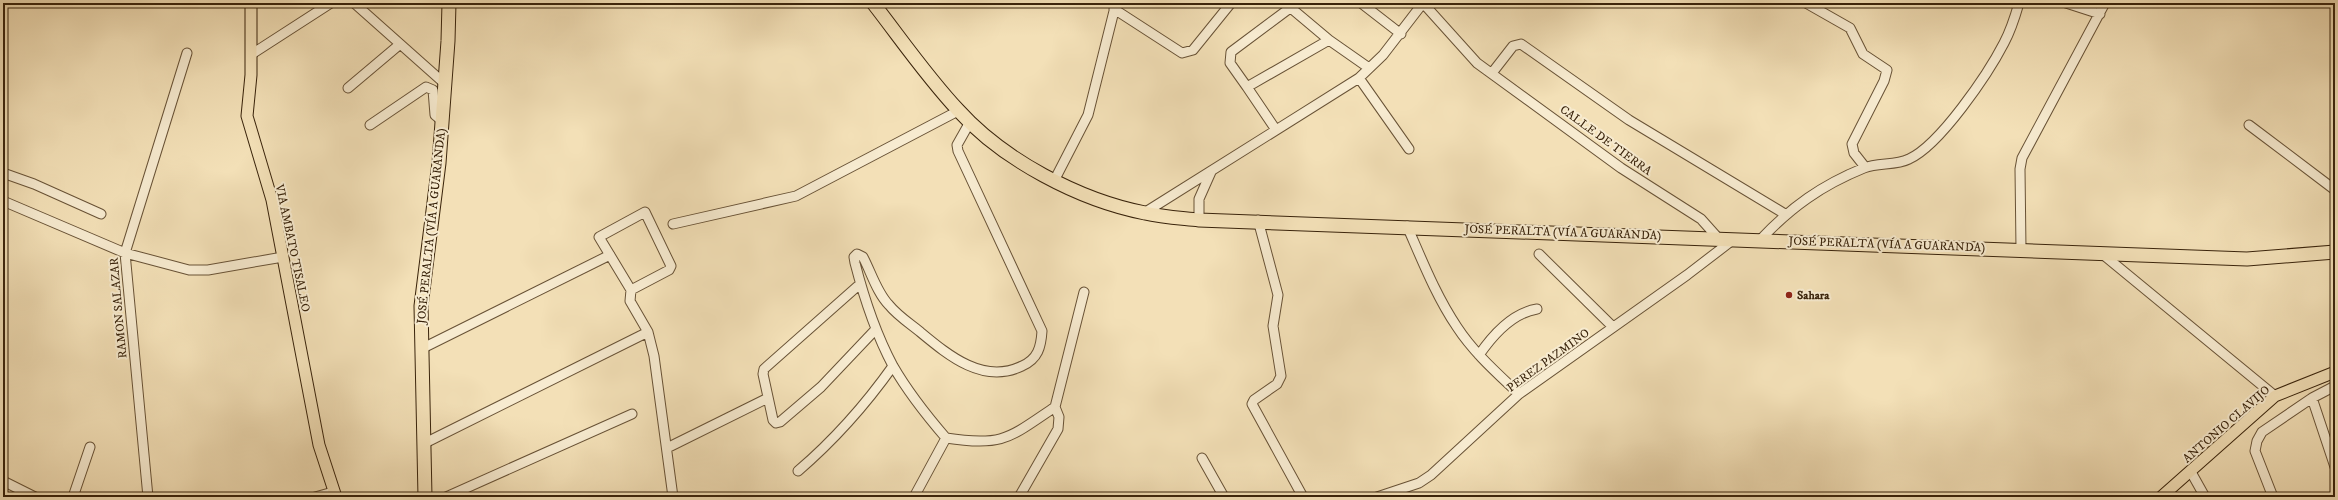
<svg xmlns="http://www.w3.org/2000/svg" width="2338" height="500" viewBox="0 0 2338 500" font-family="'IM FELL DW Pica',serif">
  <rect width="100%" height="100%" fill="#f3e0b7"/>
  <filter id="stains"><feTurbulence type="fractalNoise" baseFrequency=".005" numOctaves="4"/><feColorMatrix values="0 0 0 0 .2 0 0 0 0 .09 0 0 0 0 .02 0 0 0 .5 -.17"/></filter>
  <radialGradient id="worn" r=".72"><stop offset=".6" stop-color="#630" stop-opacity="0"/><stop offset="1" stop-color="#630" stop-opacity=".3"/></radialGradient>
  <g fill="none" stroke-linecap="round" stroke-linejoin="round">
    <defs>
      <path id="minor" d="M354,3L444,83
        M1285,3L1329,40
        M1361,3L1401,34
        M1423,3L1477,63L1621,168L1701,219L1718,238
        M1806,3L1850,28L1863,54L1887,70L1884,81L1852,144L1854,153L1865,167
        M2066,3L2100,14
        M1114,9L1182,53L1193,50L1231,3
        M252,54L331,3
        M1492,73L1513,46L1521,44L1629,120L1785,214
        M1359,78L1409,149
        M1247,87L1230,63L1231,52L1290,8
        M348,88L399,45
        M970,122L957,145L958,151L1042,331C1041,347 1038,359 1022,366C983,385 948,355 919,331C909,323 897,315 889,305C877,293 871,272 863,257L857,254L854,257L855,263C864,298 876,334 893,366C908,392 927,416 946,438C1003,447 1009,438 1055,407L1059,417L1058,429L1019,497
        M370,125L426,87L433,90L435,115L441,120
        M2249,125L2335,190
        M1276,130L1247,87L1329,40L1369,68
        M3,173L34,184L101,214
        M1054,181L1088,115L1116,3
        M3,201L125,253L189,270H208L283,257
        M645,212L671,266L669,270L631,290L599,237Z
        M1144,213L1359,78L1383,55L1423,3
        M1199,220V199L1211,172
        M1258,220L1278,295L1273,326L1281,376L1277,384L1254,400L1252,404L1303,497
        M673,224L796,196L958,111
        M1407,226C1422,260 1436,296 1457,327C1474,353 1497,373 1519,394
        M1760,240C1791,207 1822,185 1864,168C1878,162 1895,166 1909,159C1940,145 1988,74 2004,43C2011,30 2015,17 2019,3
        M2021,249L2020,169L2022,158L2105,3
        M2100,252L2275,396
        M1539,254L1613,327
        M860,284L764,369L763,374L773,420L776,423L780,422L821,387L876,329
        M631,290L630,301L648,332L654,356L673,497
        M421,349L610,255
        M1479,355C1492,336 1512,313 1537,309
        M2312,398L2335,467
        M1055,407L1084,292
        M423,444L648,332
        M667,448L768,398
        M1202,458L1224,497
        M798,471C833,441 866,404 893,366
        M2191,472L2205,497
        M3,481L35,497
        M73,497L90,447
        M148,497L125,253L187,53
        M315,497L333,492
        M446,497L632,414
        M914,497L946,438
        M1377,497L1419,483L1431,475L1519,394L1687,275L1734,239
        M2273,497L2255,451L2257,441L2262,432L2312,398L2335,386"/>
      <path id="major" d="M251,3V75L247,116L272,200L319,445L336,497
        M2161,497L2275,396L2335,372"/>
      <path id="highway" d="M873,3C901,39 927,77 958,110C1003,160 1079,200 1145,213C1162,217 1181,218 1199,220L2247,259L2335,252
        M425,497L421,306L439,163L448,41L449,3"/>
    </defs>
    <use href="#minor" stroke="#685236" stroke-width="11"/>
    <use href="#major" stroke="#39230b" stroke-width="13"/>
    <use href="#highway" stroke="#39230b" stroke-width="15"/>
    <use href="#minor" stroke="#f7ebd0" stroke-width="9"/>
    <use href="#major" stroke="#f3e0b7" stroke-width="11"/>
    <use href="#highway" stroke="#f3e0b7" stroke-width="13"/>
  </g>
  <circle fill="#8f2418" stroke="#f7ebd0" stroke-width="1.5" cx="1789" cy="295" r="4"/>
  <g text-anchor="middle" stroke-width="4" stroke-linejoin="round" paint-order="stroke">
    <g font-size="12" fill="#39230b" stroke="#f7ebd0">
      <text transform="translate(1606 140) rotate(36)" y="4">CALLE DE TIERRA</text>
      <text transform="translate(431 226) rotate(-84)" y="4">JOSÉ PERALTA (VÍA A GUARANDA)</text>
      <text transform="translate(1563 232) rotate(2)" y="4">JOSÉ PERALTA (VÍA A GUARANDA)</text>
      <text transform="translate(1887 244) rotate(2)" y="4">JOSÉ PERALTA (VÍA A GUARANDA)</text>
      <text transform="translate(293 248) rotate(78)" y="4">VIA AMBATO TISALEO</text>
      <text transform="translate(118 308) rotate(-95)" y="4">RAMON SALAZAR</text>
      <text transform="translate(1548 360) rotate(-36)" y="4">PEREZ PAZMINO</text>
      <text transform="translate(2226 424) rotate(-41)" y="4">ANTONIO CLAVIJO</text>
    </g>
    <g font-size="12" font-weight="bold" fill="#39230b" stroke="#f7ebd0" text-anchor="start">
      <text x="1797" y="299">Sahara</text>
    </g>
  </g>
  <rect width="2338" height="500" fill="none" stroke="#f3e0b7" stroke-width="16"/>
  <rect x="4" y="4" width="2330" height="492" fill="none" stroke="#39230b" stroke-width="2"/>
  <rect x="8" y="8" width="2322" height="484" fill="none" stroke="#39230b"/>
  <rect width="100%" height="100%" filter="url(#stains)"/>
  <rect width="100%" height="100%" fill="url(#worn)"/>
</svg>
